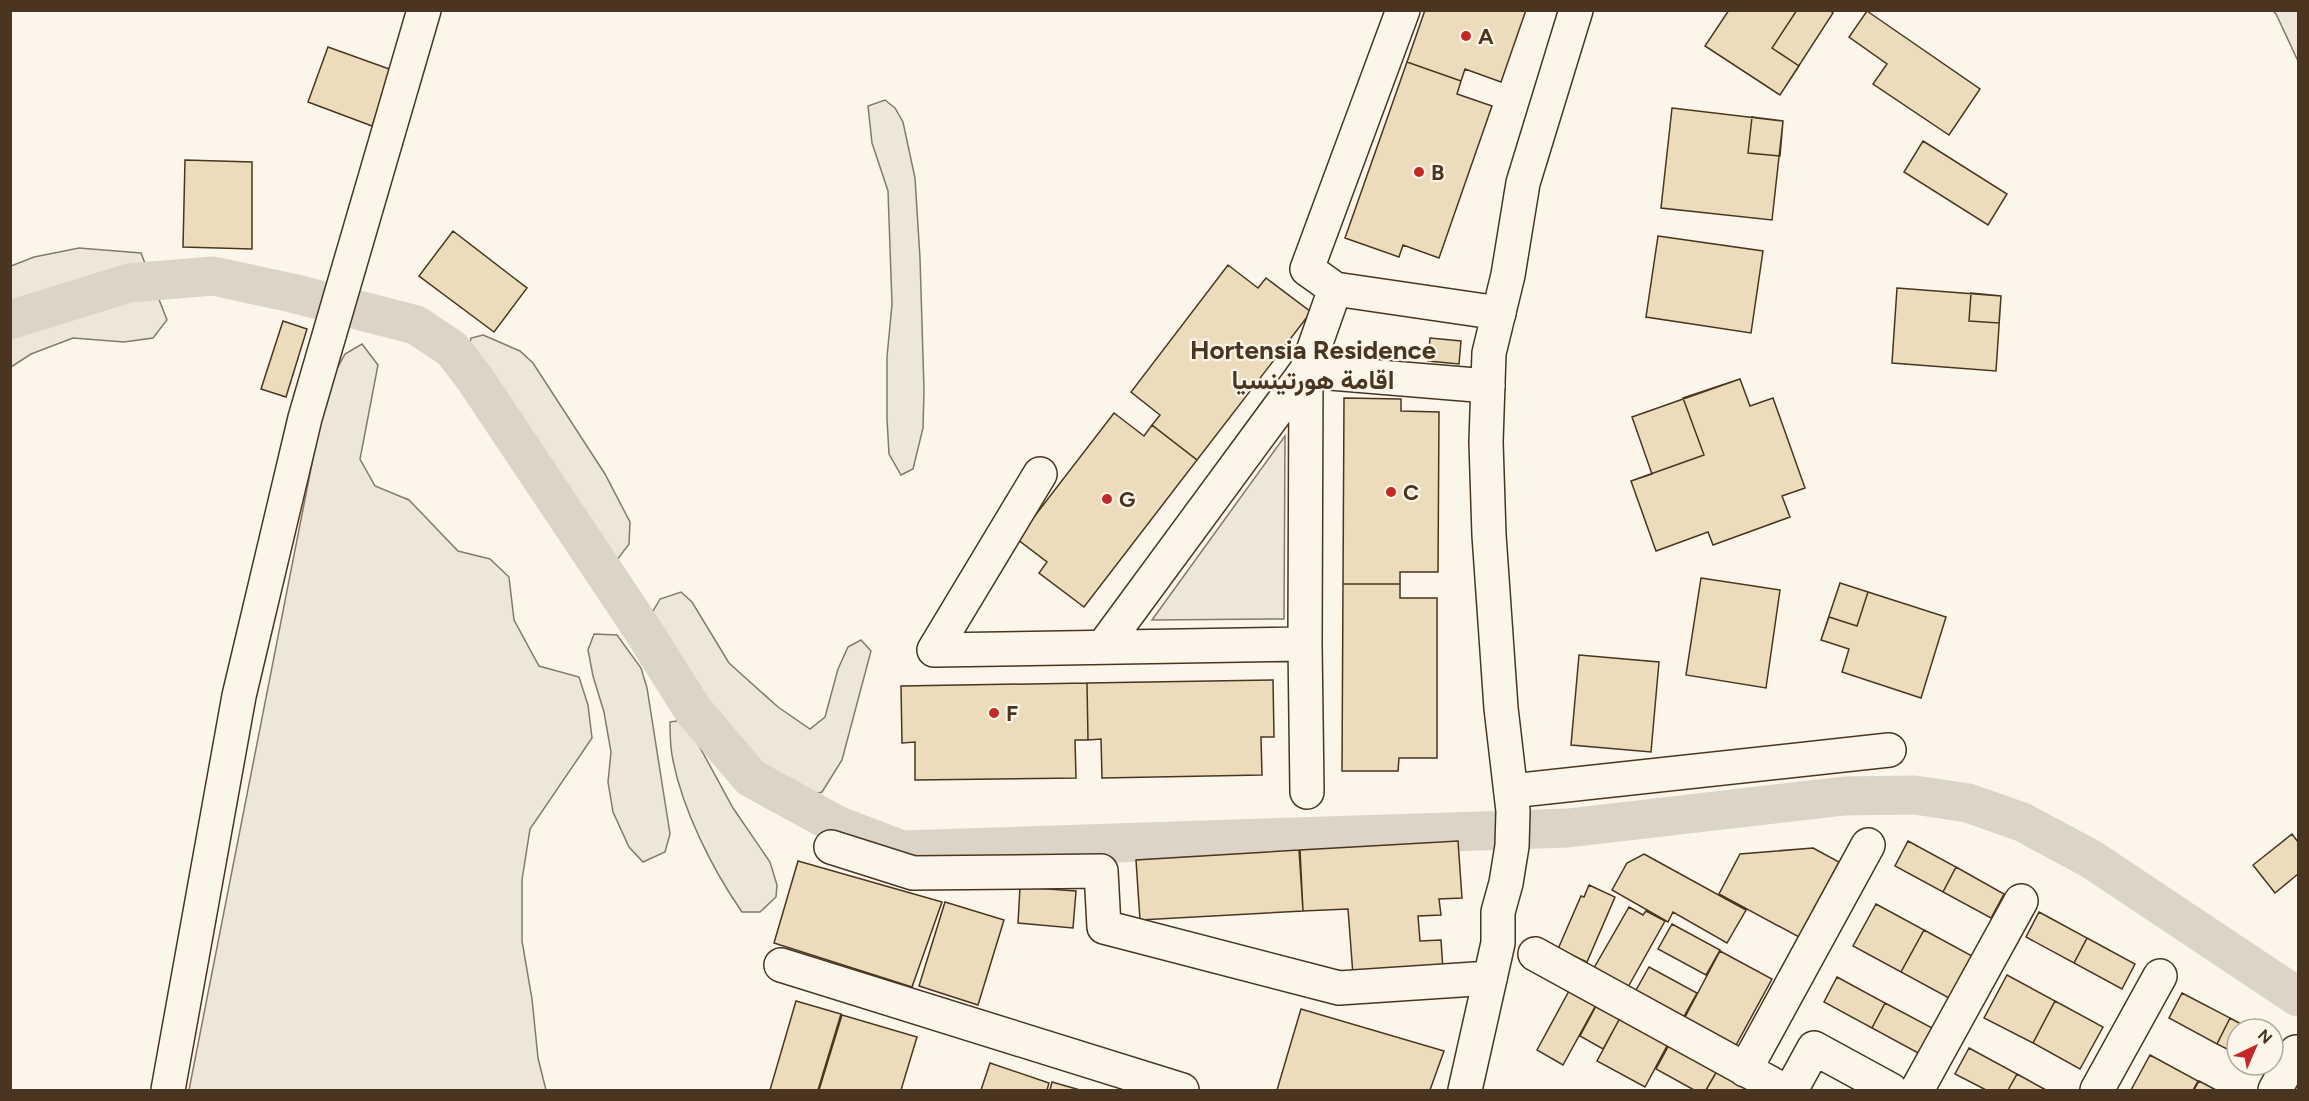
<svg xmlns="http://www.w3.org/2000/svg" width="2309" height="1101" viewBox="0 0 2309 1101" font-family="Figtree,Vazirmatn,sans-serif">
  <rect width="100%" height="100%" fill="#fbf6e9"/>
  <path fill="#ede6d9" stroke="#887966" stroke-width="1.5" d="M2273,11H2298V61L2276,14Z
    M885,100L895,108L903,122L915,178L920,258L924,390L923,428L913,469L901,475L889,454L887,419V357L892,304L888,191L872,143L868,106Z
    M79,248L141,253L167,320L153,338L124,342L73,338L31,354L11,367V266L34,257Z
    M483,335L520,351L533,363L605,474L630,522L629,544L617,560L602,556L480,368L469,347L471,338Z
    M362,344L378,365L360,459L375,486L409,500L458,551L490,559L509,577L514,620L539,666L579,677L588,705L592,738L530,829L522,880V941L532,999L538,1058L546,1090H189L327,387L345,354Z
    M1285,436L1284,619L1152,620Z
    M681,592L692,602L729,663L778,707L810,729L825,717L838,669L848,647L861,640L871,651L842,760L822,792L808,796L780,781L754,758L733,731L709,706L655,631L652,613L660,599Z
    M594,634L617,635L641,668L647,688L670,834L665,852L643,862L629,847L613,812L608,782L611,752L604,712L593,676L588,650Z
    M685,720L733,808L770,862L777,885L776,897L760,912H742C712,869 681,807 672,755C670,744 670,733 670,722Z"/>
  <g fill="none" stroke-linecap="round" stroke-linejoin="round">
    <path stroke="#dcd4c6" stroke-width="39" d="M10,320L129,283L213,276L292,293L416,325L452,349L475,379L642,629L693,710L751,778L839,826L902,850L1568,828L1844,796L1915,795L1968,803L2022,822L2091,859L2298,997"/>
  </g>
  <path fill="#ecdcbc" stroke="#4a3520" stroke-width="1.5" d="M1425,10H1526L1501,82L1465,69L1461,81L1407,62Z
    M1729,10H1797L1772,48L1799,66L1780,95L1705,46Z
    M1729,10H1829L1833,13L1780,95L1705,46Z
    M1867,11L1980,89L1949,135L1873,84L1887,64L1849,37Z
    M328,47L392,70L372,126L308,102Z
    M1407,62L1461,81L1457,94L1492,106L1439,258L1403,245L1399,257L1345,238Z
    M1672,108L1783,121L1772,220L1661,208Z
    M1752,117L1783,121L1780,156L1748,153Z
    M1923,141L2007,194L1988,225L1904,172Z
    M185,160L252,162V249L183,247Z
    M453,231L527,288L494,332L419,276Z
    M1658,236L1763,251L1751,333L1646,317Z
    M1228,265L1258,288L1266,278L1311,312L1197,460L1152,425L1160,415L1131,392Z
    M1897,288L2001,296L1996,371L1892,363Z
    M1971,293L2001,296L1999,323L1969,321Z
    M283,321L307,329L286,397L261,389Z
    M1430,338L1461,341L1459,364L1428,361Z
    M1740,379L1750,406L1773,398L1805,488L1782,496L1790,517L1713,545L1708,532L1656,551L1631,481L1704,455L1683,398Z
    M1740,379L1750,406L1773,398L1805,488L1782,496L1790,517L1713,545L1708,532L1656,551L1631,481L1652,474L1632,417Z
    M1344,398L1401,399V411L1439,412L1438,572H1400V584H1343Z
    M1114,413L1144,436L1152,425L1197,460L1084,607L1039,573L1047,562L1017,539Z
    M1701,578L1780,590L1766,688L1686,675Z
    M1840,583L1946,617L1921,698L1842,672L1849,649L1821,640Z
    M1343,584H1400V598H1437V758H1399L1398,771H1342Z
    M1868,592L1946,617L1921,698L1842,672L1849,649L1821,640L1829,617L1857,626Z
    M1579,655L1659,662L1651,752L1571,745Z
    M1273,680L1274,737H1261L1262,775L1102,778L1101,739L1088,740L1087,683Z
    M1087,683L1088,740H1075L1076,778L915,780V742L902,743L901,686Z
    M2292,834L2298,842V874L2275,893L2253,865Z
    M1458,841L1462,898L1439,899L1441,915L1418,916L1420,941L1441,940L1443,970L1353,975L1348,909L1303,911L1300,850Z
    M1908,841L1956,867L1943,892L1895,866Z
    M1813,848L1839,862L1799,937L1719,894L1740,854Z
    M1299,850L1303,911L1140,920L1136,860Z
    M1644,854L1746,910L1727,943L1673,912L1668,922L1612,890L1627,863Z
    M798,861L942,902L912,987L774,943Z
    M1956,867L2004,894L1991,918L1943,892Z
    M1589,885L1615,897L1587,962L1558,949L1581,896L1584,897Z
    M1020,887L1076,891L1073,928L1018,923Z
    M945,902L1004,920L978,1005L919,986Z
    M1876,904L1924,930L1901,972L1853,946Z
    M1629,907L1643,915L1646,911L1665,921L1628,987L1594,968Z
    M2039,912L2087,938L2074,963L2026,937Z
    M1672,924L1720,950L1706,975L1658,949Z
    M1924,930L1972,956L1949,998L1901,972Z
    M2087,938L2135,964L2122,989L2074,963Z
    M1720,951L1772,979L1735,1047L1684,1019Z
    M1649,967L1697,993L1683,1018L1635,992Z
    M2007,975L2055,1001L2033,1043L1984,1018Z
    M1837,977L1885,1003L1872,1028L1824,1002Z
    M1569,991L1596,1005L1563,1065L1537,1050Z
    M2182,993L2230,1018L2217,1044L2169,1018Z
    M796,1001L841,1014L818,1090H770Z
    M2055,1001L2103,1027L2080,1069L2033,1043Z
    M1885,1003L1934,1029L1920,1054L1872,1028Z
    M1596,1006L1620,1018L1603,1049L1580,1036Z
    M1301,1009L1444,1051L1430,1090H1277Z
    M842,1015L917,1037L901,1090H819Z
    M1620,1018L1668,1044L1645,1087L1597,1061Z
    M2230,1018L2250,1029H2237V1054L2217,1044Z
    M1669,1045L1717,1071L1706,1090H1694L1656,1069Z
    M1969,1048L2017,1074L2008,1090H1986L1955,1074Z
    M2150,1055L2198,1081L2193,1090H2131Z
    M990,1063L1049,1083L1047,1090H981Z
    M1717,1071L1754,1090H1706Z
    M2017,1074L2046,1090H2008Z
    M2199,1081L2216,1090H2194Z
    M1052,1082L1080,1090H1050Z"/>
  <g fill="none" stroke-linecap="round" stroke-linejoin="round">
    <defs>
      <path id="street" d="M1403,10L1307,269L1335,289L1306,371L1488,386
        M1335,289L1499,313
        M1040,474L934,650L1305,644
        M1103,647L1306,371L1305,644L1307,792
        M1511,791L1889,750
        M831,847L913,873L1101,871L1104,927L1339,988L1490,978
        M1535,954L1783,1090
        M781,965L1182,1090
        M1745,1070L1868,845
        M168,1090L239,696L305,418L424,10
        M1791,1090L1814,1048L1891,1090
        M1917,1090L2021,901
        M2097,1090L2160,976
        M2275,1090L2296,1052"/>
      <path id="secondary" d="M1465,1090L1498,943V912L1506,883L1512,846L1513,811L1501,708L1489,535L1486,442L1489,353L1508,275L1523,183L1576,10"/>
    </defs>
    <use href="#street" stroke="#4a3520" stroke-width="36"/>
    <use href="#secondary" stroke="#4a3520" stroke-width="36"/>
    <use href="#street" stroke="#fbf6e9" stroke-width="33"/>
    <use href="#secondary" stroke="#fbf6e9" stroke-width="33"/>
  </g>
  <g fill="#c62828" stroke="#fbf6e9" stroke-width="2">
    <circle cx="1466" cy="36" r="6"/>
    <circle cx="1419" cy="172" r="6"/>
    <circle cx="1391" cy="492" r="6"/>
    <circle cx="1107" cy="499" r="6"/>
    <circle cx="994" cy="713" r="6"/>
  </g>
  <g text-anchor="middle" stroke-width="4.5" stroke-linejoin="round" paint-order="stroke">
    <g font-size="22" font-weight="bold" fill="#4a3520" stroke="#fbf6e9" text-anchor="start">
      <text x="1478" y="44">A</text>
      <text x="1431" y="180">B</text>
      <text x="1403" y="500">C</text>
      <text x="1119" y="507">G</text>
      <text x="1006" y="721">F</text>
    </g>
    <g font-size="26" font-weight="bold" fill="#4a3520" stroke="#fbf6e9">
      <text x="1313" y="359">Hortensia Residence<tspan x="1313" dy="30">اقامة هورتينسيا</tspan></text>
    </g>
  </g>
  <rect width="2309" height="1101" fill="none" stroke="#4a3520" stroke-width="24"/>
  <g transform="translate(2255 1047) rotate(44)"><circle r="28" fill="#fbf6e9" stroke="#b4a999" stroke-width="1.5"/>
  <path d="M0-4.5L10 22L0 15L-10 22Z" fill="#c62828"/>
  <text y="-9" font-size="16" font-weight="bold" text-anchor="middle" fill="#4a3520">N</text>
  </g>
</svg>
